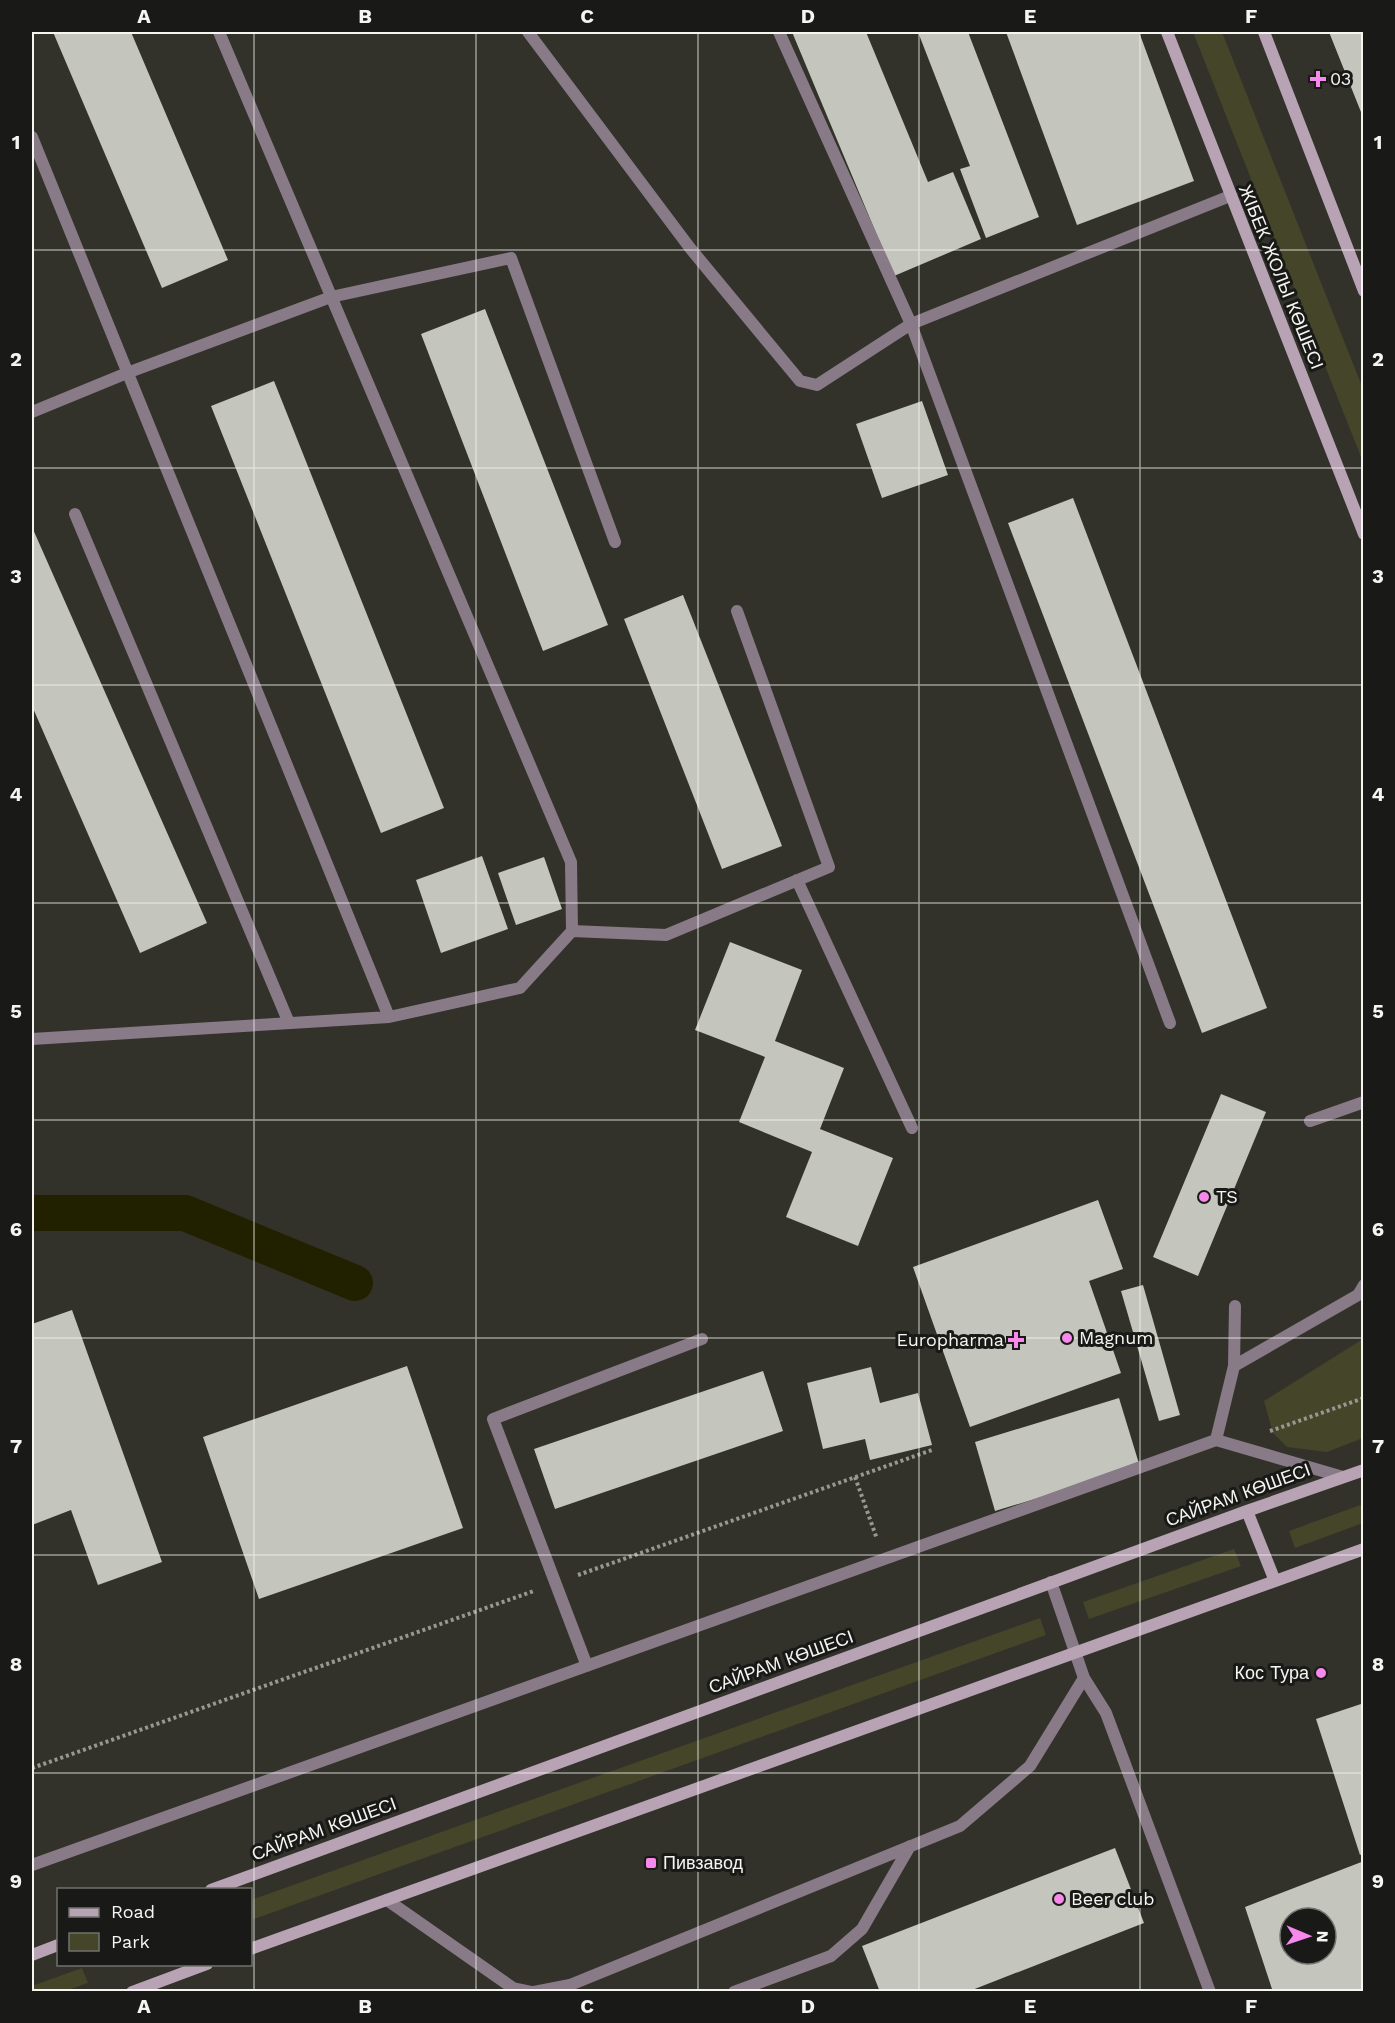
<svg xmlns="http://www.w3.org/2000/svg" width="1395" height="2023" viewBox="0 0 1395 2023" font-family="'Work Sans',sans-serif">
  <rect width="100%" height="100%" fill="#32322b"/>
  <path fill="#444529" d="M1193,32H1222L1363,389V462Z
    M1363,1339V1438L1327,1452L1287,1447L1273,1433L1264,1401Z
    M1363,1504V1523L1295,1548L1289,1531Z
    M1234,1549L1241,1566L1089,1619L1083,1602Z
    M1040,1618L1046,1635L251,1920V1900Z
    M82,1968L88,1983L65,1991H32V1986Z"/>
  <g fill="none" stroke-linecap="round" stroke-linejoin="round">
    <path stroke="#212100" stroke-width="36" d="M32,1213H185L355,1283"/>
  </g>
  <path fill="#c4c5bc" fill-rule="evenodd" d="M53,32H131L228,260L162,288Z
    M792,32H866L928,182L953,172L981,239L894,276Z
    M918,32H968L1039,217L986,238L960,169L970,166Z
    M1006,32H1139L1194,181L1077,225Z
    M1329,32H1364V117H1363Z
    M485,309L608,625L543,651L421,334Z
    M274,381L444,808L381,833L211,406Z
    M922,401L948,475L882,498L856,424Z
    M1073,498L1267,1008L1202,1033L1008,523Z
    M32,527L207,923L140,953L32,706Z
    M683,595L782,846L722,869L624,619Z
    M482,856L508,929L441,953L416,880Z
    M544,857L562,909L516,925L498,873Z
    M730,942L802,970L775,1041L844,1068L820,1129L893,1158L858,1246L786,1217L812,1152L739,1122L765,1057L695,1030Z
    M1221,1094L1266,1112L1198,1276L1153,1257Z
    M1098,1200L1123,1269L1089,1281L1121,1373L970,1427L913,1267Z
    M1143,1285L1180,1415L1159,1421L1121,1291Z
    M72,1310L162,1562L98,1585L71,1510L32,1525V1324Z
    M407,1366L463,1528L259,1599L203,1437Z
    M871,1367L880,1403L918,1393L932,1445L870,1460L865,1439L823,1449L807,1383Z
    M763,1371L783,1431L555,1509L534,1449Z
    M1119,1398L1140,1467L995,1511L975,1442Z
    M1364,1703V1853L1360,1855L1316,1719Z
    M1115,1848L1144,1923L967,1992H880L862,1946Z
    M1364,1861V1992H1273L1245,1907ZM1290,1918H1326V1954H1290Z"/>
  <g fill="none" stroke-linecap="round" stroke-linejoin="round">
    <path stroke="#989893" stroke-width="4" stroke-dasharray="3 3" stroke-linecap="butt" d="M1270,1431L1364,1398
      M855,1477L877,1539
      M578,1575L932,1450
      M32,1768L534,1591"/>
    <path stroke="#887a86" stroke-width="12" d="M528,32L690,248L800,381L817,385L911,324L1170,1023
      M779,32L911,324L1230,196
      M32,137L389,1017
      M32,412L127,373L331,297L511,258L615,542
      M75,514L289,1023
      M797,880L912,1128
      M572,931L666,935L829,867L737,611
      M32,1039L389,1017L520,988L572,931L571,862L219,32
      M1310,1121L1364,1102
      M1234,1366L1235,1306
      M1216,1440L1234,1366L1358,1295L1364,1285
      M1051,1582L1084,1678L1106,1713L1210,1992
      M587,1666L493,1419L702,1339
      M32,1865L1216,1440L1343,1477
      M387,1900L513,1988L532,1992
      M534,1992L570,1985L960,1826L1030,1766L1084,1678
      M734,1992L831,1956L862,1929L910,1846"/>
    <path stroke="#b8a3b5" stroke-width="12" d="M1167,32L1364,534
      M1264,32L1364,291
      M1247,1511L1275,1581
      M211,1890L1247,1511L1364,1470
      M250,1949L1364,1549
      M32,1955L58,1945
      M132,1992L207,1964"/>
  </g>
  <path fill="none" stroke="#f5f5f1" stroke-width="1.5" stroke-opacity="0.55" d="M254,32V1992M476,32V1992M698,32V1992M919,32V1992M1140,32V1992M32,250H1364M32,468H1364M32,685H1364M32,903H1364M32,1120H1364M32,1338H1364M32,1555H1364M32,1773H1364"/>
  <g fill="#f788ec" stroke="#191a17" stroke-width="2">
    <path d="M1315 70h6v6h6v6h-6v6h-6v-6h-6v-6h6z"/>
    <circle cx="1204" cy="1197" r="6"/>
    <circle cx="1067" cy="1338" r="6"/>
    <path d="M1013 1331h6v6h6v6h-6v6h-6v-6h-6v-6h6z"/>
    <circle cx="1321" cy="1673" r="6"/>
    <rect x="645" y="1857" width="12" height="12" rx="3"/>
    <circle cx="1059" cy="1899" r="6"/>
  </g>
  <g text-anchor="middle" stroke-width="6" stroke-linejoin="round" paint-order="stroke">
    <g font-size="18" fill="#f5f5f1" stroke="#191a17" text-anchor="start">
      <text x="1330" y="85">03</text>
      <text x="1216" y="1203">TS</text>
      <text x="1079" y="1344">Magnum</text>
      <text x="1004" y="1346" text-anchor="end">Europharma</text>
      <text x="1309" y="1679" text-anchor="end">Кос Тура</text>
      <text x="663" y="1869">Пивзавод</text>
      <text x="1071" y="1905">Beer club</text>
    </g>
    <g font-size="18" fill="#f5f5f1" stroke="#191a17">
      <text transform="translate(1281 277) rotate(68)" y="6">ЖІБЕК ЖОЛЫ КӨШЕСІ</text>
      <text transform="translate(1238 1495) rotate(-20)" y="6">САЙРАМ КӨШЕСІ</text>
      <text transform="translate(781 1662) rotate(-20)" y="6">САЙРАМ КӨШЕСІ</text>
      <text transform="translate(324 1829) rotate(-20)" y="6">САЙРАМ КӨШЕСІ</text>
    </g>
  </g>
  <rect width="1395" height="2023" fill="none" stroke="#191a17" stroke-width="66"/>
  <rect x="57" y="1888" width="195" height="78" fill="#191a17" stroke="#71726e" stroke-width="1.5"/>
  <rect x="69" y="1908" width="30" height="9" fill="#b8a3b5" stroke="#71726e" stroke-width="1.5"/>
  <text x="111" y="1918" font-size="18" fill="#f5f5f1">Road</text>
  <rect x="69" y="1933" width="30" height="18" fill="#444529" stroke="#71726e" stroke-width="1.5"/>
  <text x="111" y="1948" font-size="18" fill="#f5f5f1">Park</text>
  <g transform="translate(1308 1936) rotate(92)"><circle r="28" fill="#191a17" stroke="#71726e" stroke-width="1.5"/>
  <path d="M0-4.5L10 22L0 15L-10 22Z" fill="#f788ec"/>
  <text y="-9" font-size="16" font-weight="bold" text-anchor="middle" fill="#f5f5f1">N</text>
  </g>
  <rect x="33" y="33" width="1329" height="1957" fill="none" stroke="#f5f5f1" stroke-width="2"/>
  <g font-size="20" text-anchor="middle" font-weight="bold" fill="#f5f5f1">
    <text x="144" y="23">A</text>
    <text x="365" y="23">B</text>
    <text x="587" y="23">C</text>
    <text x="808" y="23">D</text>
    <text x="1030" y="23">E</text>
    <text x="1251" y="23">F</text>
    <text x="16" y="149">1</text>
    <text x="1378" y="149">1</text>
    <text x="16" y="366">2</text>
    <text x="1378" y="366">2</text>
    <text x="16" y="583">3</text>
    <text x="1378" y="583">3</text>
    <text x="16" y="801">4</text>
    <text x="1378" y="801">4</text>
    <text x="16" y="1018">5</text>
    <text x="1378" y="1018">5</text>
    <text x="16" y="1236">6</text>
    <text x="1378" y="1236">6</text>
    <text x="16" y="1453">7</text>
    <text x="1378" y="1453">7</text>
    <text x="16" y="1671">8</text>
    <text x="1378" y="1671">8</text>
    <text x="16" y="1888">9</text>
    <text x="1378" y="1888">9</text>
    <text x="144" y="2013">A</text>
    <text x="365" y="2013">B</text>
    <text x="587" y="2013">C</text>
    <text x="808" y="2013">D</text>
    <text x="1030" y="2013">E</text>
    <text x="1251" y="2013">F</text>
  </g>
</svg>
